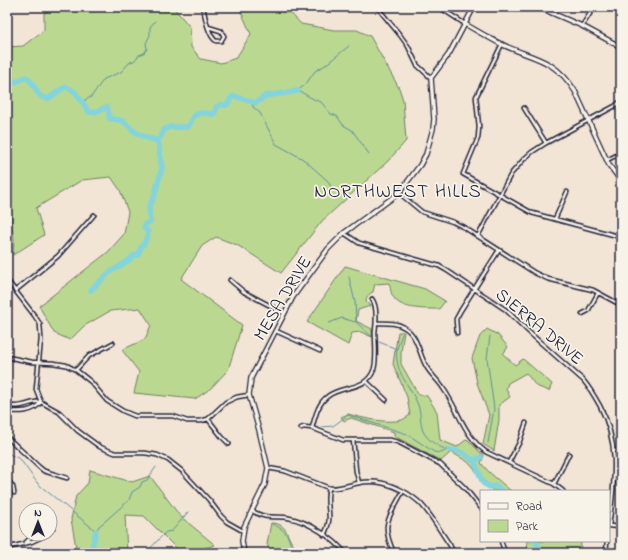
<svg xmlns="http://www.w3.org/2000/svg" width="628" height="560" viewBox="0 0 628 560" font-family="'Indie Flower',sans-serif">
  <rect width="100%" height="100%" fill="#f2e5d6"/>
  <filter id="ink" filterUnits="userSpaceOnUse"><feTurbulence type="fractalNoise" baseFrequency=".025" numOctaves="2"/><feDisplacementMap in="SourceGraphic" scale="8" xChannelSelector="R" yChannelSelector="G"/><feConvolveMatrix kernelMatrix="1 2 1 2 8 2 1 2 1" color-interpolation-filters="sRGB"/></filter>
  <g filter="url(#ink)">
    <path fill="#bbd890" stroke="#6e7d66" d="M53,7H173L190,27L191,47L201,59L221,63L236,58L251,34L239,7H285L301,24L334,30H357L370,36L399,88L403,100L406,141L388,161L322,221L281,273L237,245L216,237L202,246L181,279L242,325L228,370L210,389L195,399L134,393L139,372L122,350L145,339L151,325L140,308L110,311L84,326L70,340L54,333L39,306L108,252L124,234L128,212L120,190L111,177L82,180L36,208L44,235L13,255L14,239L10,212L7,211V47L23,46L44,30V13Z
      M345,266L425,289L445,301L439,309C426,309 402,310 394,298C390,293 391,288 389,283L375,284L373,292C369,294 366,296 366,302L370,306L358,310L356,321L372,329V337L361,332L352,333L348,345L307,322Z
      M487,329L498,335L508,347L503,354L515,365L523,359L552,384L549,391L536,386L526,373L508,383L506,389L510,397L499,405V420L494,451L483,444L489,415L477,383L472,358L480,336Z
      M398,332H404L401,352V364L418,394L427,396L437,412L440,440L457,447L467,439L484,456L481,463L489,472L511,491H493L468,462L451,452L441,461L394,436V432L351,418L344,421L341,417L348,414C362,418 387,424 402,420C404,419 407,417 410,415L407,397L393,364Z
      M90,470L132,482L150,476L180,516L215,545L187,553H181L144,516L125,515L127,553H77L71,519L76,496L88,483Z
      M271,523C289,524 285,535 294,546C296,549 301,551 304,553H271L267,544Z
      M527,541H581L580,553H528Z"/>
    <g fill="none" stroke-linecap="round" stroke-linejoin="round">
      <path stroke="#5c8d9c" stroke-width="1" d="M349,46L324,66L315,71L306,84L301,88L298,91C306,94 313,100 321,102L331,114L337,116L343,125L352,130L369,154
        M81,102L91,97L104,79L121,72L130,62L134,61L139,55L144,53L147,49L146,43L150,35V27L155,21
        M252,102L253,107L260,113L276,144L303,159L328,181L331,187
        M349,277L355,302L356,322L371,336
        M329,323L342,318L355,322
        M379,342L397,349C394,375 412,386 419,408C421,416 420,426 424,433C429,441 439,448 449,450
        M397,349L402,334
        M322,427L333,426L348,415L407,434L434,452L441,453L447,450
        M488,443L494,409L487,358L490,336
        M7,453L20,459L38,484L96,531L99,526L103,523L129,500L132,492L140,487L142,482L147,480L156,467
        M272,524C289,531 288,537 293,553
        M146,553L159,539L166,532L172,531L188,512"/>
      <path stroke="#83d4dd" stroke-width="5.5" d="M7,86L26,77C34,81 34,92 42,97C52,103 56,88 67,87L75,92L89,112C98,114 99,109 107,107C109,110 108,115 110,119C131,120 123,125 137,133C144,137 151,139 158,141L165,129L170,127H188C190,125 191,121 193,118C198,110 206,114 214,114L216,110V107L221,105H227L231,98L234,96L256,103L265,96L298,91
        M91,290L110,272L128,261L134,255H138C140,246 148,241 148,232L144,228L145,224L150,222L149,206L153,200L162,168L158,141
        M449,450C459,449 466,455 474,461
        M481,457L474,461L483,483L490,487L496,486L502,491
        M96,531L92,547L98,553
        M535,541L543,553"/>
      <defs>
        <path id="street" d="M203,7C205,16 208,36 216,41H221L224,36L221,31L208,27
          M377,7L400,35L408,46L417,65L431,78
          M439,7L465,24
          M7,9L9,13L7,17
          M582,26L591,12L597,7
          M502,44L476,97L479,127L478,138L463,174L532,213L621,237
          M524,108L546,143
          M607,160L621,153
          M399,193L422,212L453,222L465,228L535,273L548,279L593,290L621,305
          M555,219L567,192
          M344,233L359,243L439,266L446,270L506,310L532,335L583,380C590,388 595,397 600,406C621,446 614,483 609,526L621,527
          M478,236L511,174L524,159L532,152L546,143L615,106L621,101
          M7,280L34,315L40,324L41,339L36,389L41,402L59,412L78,431L100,447L115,453H145L157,455L168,460L182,471L209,500L221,516L227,522L243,531
          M230,280L244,292L284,313
          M15,291L58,256L94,215
          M582,314L588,311L598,293
          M376,323C386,323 397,322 405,328C418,336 419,354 426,366C430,374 438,380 443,388C458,409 464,436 486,452L554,484L563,491
          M276,331L320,351
          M457,333L456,319L461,310L499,250
          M7,357L32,362L53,363L66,365L76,370L91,382L107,401L123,411L135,416H173L187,421H201L208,419L226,402L237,397L249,395
          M76,370L89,356L113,343
          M366,381L386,400
          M7,406C13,406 19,407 24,405C30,404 34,401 41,402
          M7,411C19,412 33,413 41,402
          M208,419L222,437L229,444
          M301,428L304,427L312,428L343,440H390L398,442L440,464L465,488L481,508
          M312,428C315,417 318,403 328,396C342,385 367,391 374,369C377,358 375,344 375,332C376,323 378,307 372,299
          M7,437L39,467L44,471L67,478
          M353,440L356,471L359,483
          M614,451L621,450
          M509,462L519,443L526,423
          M268,468L285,471L329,488C342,489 353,483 365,482C385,480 405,490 419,502C430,512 441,533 450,545L453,553
          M7,478L13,487L14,493
          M554,484L569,454
          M252,511C256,513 260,515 264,516C272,518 281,516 289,518C307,521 334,538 345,553
          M50,523L53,525V528L50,532
          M324,535C335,514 324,508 329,488
          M501,541L505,553
          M24,544L35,534
          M7,548L31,542L48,534
          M394,553C380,523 389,518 403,491
          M606,553L607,541"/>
        <path id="secondary" d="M538,7L582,26L621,47
          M465,24C477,31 489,38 501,44C532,59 554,57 575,91L609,165L621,181
          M244,553L242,541L244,527L265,484L268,468L259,430L249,395L251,378L293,297L328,249L344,233L399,193L420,165L426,154L433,129L434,119L431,78L449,54L474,7"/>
      </defs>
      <use href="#street" stroke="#22223b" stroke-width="5.5"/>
      <use href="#secondary" stroke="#22223b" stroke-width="6"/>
      <use href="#street" stroke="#f7f3e8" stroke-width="2.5"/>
      <use href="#secondary" stroke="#f7f3e8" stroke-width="3.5"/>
    </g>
  </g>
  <g text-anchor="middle" stroke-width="3.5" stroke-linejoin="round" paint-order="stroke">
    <g font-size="18" fill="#22223b" stroke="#f7f3e8">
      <text transform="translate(282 298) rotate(-59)" y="6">MESA DRIVE</text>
      <text transform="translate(540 326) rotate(40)" y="6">SIERRA DRIVE</text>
    </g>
    <g font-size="19" letter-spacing="1" fill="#22223b" stroke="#f7f3e8">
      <text x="398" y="197">NORTHWEST HILLS</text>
    </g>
  </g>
  <rect width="628" height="560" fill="none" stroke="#f7f3e8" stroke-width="24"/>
  <rect x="12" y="12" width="604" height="536" fill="none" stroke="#22223b" stroke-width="1.5" filter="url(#ink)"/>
  <rect x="480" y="490" width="130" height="52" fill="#f7f3e8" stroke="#a29fa3"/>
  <rect x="488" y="503" width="20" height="6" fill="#f7f3e8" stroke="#a29fa3"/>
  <text x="516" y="510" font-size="12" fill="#22223b">Road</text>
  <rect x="488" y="520" width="20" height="12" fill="#bbd890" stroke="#a29fa3"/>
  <text x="516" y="530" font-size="12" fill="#22223b">Park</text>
  <g transform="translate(38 522)"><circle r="19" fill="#f7f3e8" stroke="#a29fa3"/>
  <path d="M0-3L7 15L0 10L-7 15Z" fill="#22223b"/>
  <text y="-6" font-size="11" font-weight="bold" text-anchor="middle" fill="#22223b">N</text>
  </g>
</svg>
